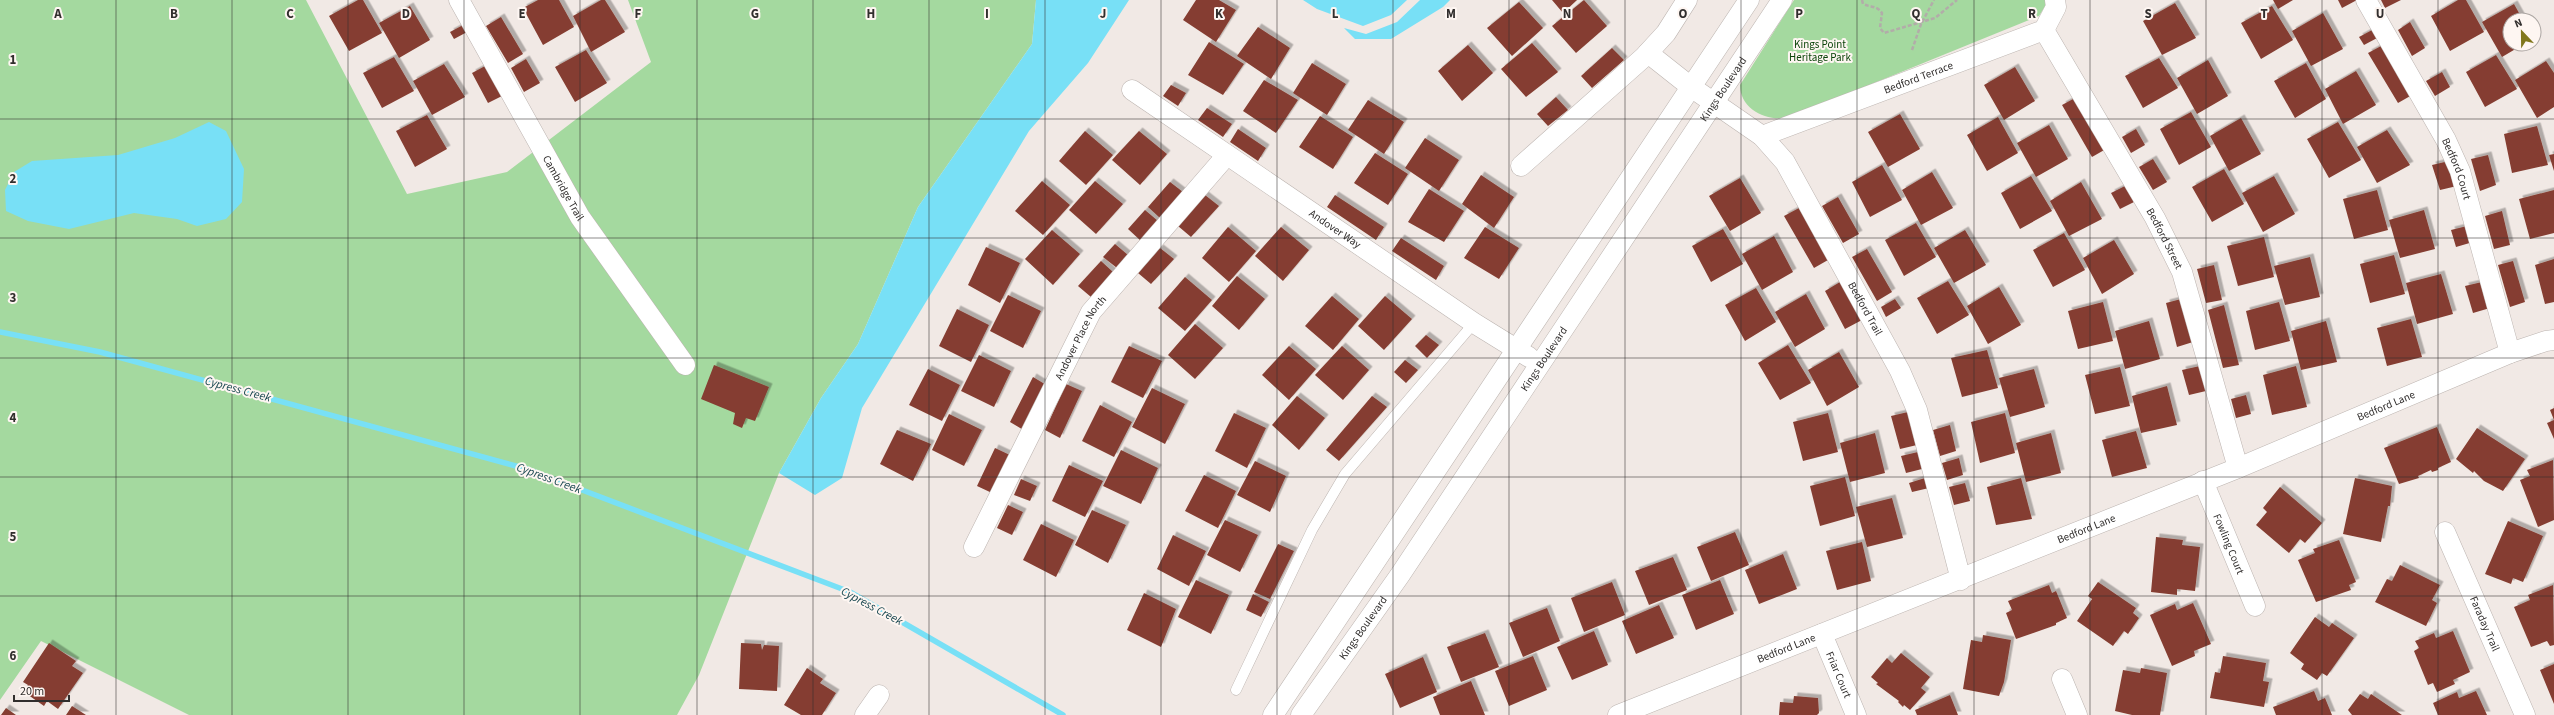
<svg xmlns="http://www.w3.org/2000/svg" width="2554" height="715" viewBox="0 0 2554 715" font-family="'Source Sans 3',sans-serif">
  <defs>
    <filter id="shadow"><feDropShadow dx="3.5" dy="-3.5" stdDeviation="0" flood-color="#0004"/></filter>
  </defs>
  <rect width="100%" height="100%" fill="#f1e9e5"/>
  <path fill="#a4d99f" d="M0,0H306L407,194L507,172L651,62L628,0H1036L1032,44L918,207L858,344L821,398L779,473L699,675L677,715H189L41,641L0,700Z
    M1794,0H2049L2039,16L1793,116C1771,124 1740,111 1740,85Z"/>
  <path fill="#78e0f6" d="M1036,0H1129L1088,63L1029,131L862,408L842,478L815,495L779,473L821,398L858,344L918,207L1032,44Z
    M1303,0H1407L1391,15L1363,26L1317,9Z
    M1420,0H1450L1443,7L1391,39H1355L1344,28L1366,34L1397,22Z
    M209,122L226,131L244,169L242,202L226,219L197,226L177,219L134,213L69,229L28,221L6,211L5,190L14,172L32,161L118,155L175,138Z"/>
  <g fill="none" stroke-linecap="round" stroke-linejoin="round">
    <path stroke="#78e0f6" stroke-width="5.5" d="M0,332L100,352L527,469L850,592L1063,715"/>
  </g>
  <path fill="#853e31" filter="url(#shadow)" d="M358,0H363L382,33L349,51L329,16Z
    M538,0H559L574,27L543,45L523,8Z
    M601,0H605L625,32L591,52L573,16Z
    M1196,0H1219L1236,10L1216,42L1183,20Z
    M1552,0H1577L1563,13Z
    M1584,0L1607,26L1576,53L1552,26Z
    M2273,0H2293L2278,9Z
    M2338,0H2357L2342,8Z
    M2381,0H2401L2385,8Z
    M2458,0H2466L2484,32L2450,51L2431,16Z
    M1519,2L1543,28L1512,56L1487,28Z
    M2175,3L2196,38L2162,55L2143,21Z
    M2514,4L2523,20H2510V44H2524L2502,57L2482,22Z
    M410,6L430,40L399,58L379,23Z
    M2272,6L2293,40L2261,59L2241,23Z
    M2323,13L2343,49L2311,66L2292,31Z
    M501,17L523,54L508,63L486,26Z
    M2410,22L2425,48L2412,56L2398,30Z
    M465,24L469,31L454,39L450,32Z
    M1258,27L1290,48L1271,79L1237,56Z
    M2374,29L2379,37L2364,45L2359,37Z
    M1209,42L1244,64L1223,95L1188,75Z
    M1532,43L1558,72L1526,97L1501,69Z
    M1468,45L1493,73L1462,101L1438,71Z
    M2383,45L2412,95L2398,103L2368,53Z
    M1612,48L1624,60L1592,88L1581,76Z
    M586,50L607,83L575,102L555,67Z
    M2496,55L2517,89L2485,107L2466,72Z
    M394,57L414,91L382,108L363,73Z
    M2159,58L2178,88L2143,108L2125,76Z
    M526,59L540,83L524,92L511,68Z
    M2208,60L2228,96L2197,114L2177,78Z
    M2546,61L2554,73V107L2537,118L2515,80Z
    M1312,63L1346,84L1327,115L1293,93Z
    M2306,63L2326,99L2295,118L2274,81Z
    M444,64L465,97L432,115L413,81Z
    M487,65L504,95L488,103L472,73Z
    M2015,67L2035,101L2004,120L1984,85Z
    M2356,71L2376,105L2343,124L2325,89Z
    M2442,72L2450,87L2435,96L2426,81Z
    M1264,80L1298,100L1276,133L1243,111Z
    M1171,85L1186,93L1178,106L1163,96Z
    M1556,97L1568,110L1548,126L1537,114Z
    M2075,98L2106,149L2092,157L2062,105Z
    M1368,100L1404,122L1384,154L1348,130Z
    M1207,108L1232,124L1223,137L1198,120Z
    M2191,112L2211,147L2179,165L2160,129Z
    M1900,114L1920,149L1888,167L1868,132Z
    M427,115L447,149L415,167L396,131Z
    M1320,116L1353,137L1333,169L1299,147Z
    M1998,117L2018,153L1987,171L1967,135Z
    M2241,118L2261,154L2229,171L2210,136Z
    M2338,122L2361,160L2329,178L2307,139Z
    M2049,125L2068,159L2036,177L2017,143Z
    M2537,126L2548,165L2512,173L2504,134Z
    M1238,129L1266,148L1258,161L1230,142Z
    M2136,129L2145,145L2131,153L2122,137Z
    M2387,130L2410,165L2377,183L2357,147Z
    M1085,131L1113,155L1086,185L1059,161Z
    M1139,131L1167,154L1140,185L1112,160Z
    M1425,138L1459,160L1439,191L1405,168Z
    M1375,153L1408,174L1388,205L1354,183Z
    M2554,154V171L2549,155Z
    M2488,155L2496,185L2480,191L2471,159Z
    M2153,159L2167,182L2153,190L2139,167Z
    M2449,161L2457,186L2440,190L2432,165Z
    M1882,165L1902,200L1870,217L1852,182Z
    M2224,169L2244,204L2212,222L2192,187Z
    M1932,172L1953,208L1921,225L1902,190Z
    M1481,175L1514,197L1494,228L1462,204Z
    M2031,176L2052,211L2020,229L2001,193Z
    M2274,176L2295,214L2263,232L2242,193Z
    M1740,178L1761,213L1730,231L1709,196Z
    M1042,181L1070,205L1043,235L1015,211Z
    M1095,181L1123,204L1096,234L1069,210Z
    M1170,182L1183,192L1160,218L1148,207Z
    M2081,182L2102,219L2069,236L2050,201Z
    M2125,186L2134,202L2120,209L2111,193Z
    M1429,189L1464,211L1444,242L1408,222Z
    M2377,190L2388,230L2354,239L2343,199Z
    M2554,190V233L2530,239L2519,199Z
    M1205,195L1219,206L1191,237L1178,226Z
    M1335,195L1384,227L1376,240L1327,207Z
    M1838,197L1859,234L1843,243L1822,206Z
    M1799,208L1828,260L1814,268L1784,216Z
    M1145,210L1158,221L1141,241L1128,229Z
    M2424,210L2435,249L2400,258L2389,220Z
    M2502,211L2510,245L2494,249L2485,216Z
    M1916,223L1936,257L1904,276L1885,240Z
    M2467,226L2473,242L2456,247L2451,230Z
    M1228,227L1256,251L1229,282L1202,258Z
    M1281,227L1309,250L1283,281L1255,256Z
    M1485,227L1519,248L1499,279L1464,258Z
    M1723,229L1743,264L1711,282L1692,246Z
    M1052,230L1080,254L1053,285L1025,259Z
    M1965,230L1986,265L1954,283L1934,248Z
    M2064,233L2085,270L2053,287L2033,250Z
    M1774,236L1793,272L1762,290L1742,254Z
    M2264,237L2274,277L2238,286L2227,246Z
    M1401,238L1444,266L1436,280L1392,251Z
    M2114,240L2134,274L2102,294L2083,258Z
    M1115,244L1128,255L1117,268L1103,257Z
    M986,247L1020,263L1000,303L968,285Z
    M1160,248L1174,259L1151,284L1138,273Z
    M1867,249L1892,292L1877,301L1852,257Z
    M2394,255L2405,294L2370,303L2360,264Z
    M2310,257L2320,297L2285,305L2274,266Z
    M2554,259V302L2545,304L2535,265Z
    M1101,261L1113,272L1091,297L1078,286Z
    M2513,261L2525,302L2510,307L2498,265Z
    M2214,265L2222,300L2206,303L2197,269Z
    M2441,274L2453,314L2417,324L2406,283Z
    M1237,276L1265,299L1239,330L1212,306Z
    M1185,277L1212,300L1185,331L1158,308Z
    M1948,281L1969,315L1937,334L1917,298Z
    M1840,282L1862,320L1845,329L1825,291Z
    M2482,282L2490,308L2473,313L2465,286Z
    M1999,287L2021,325L1988,344L1967,306Z
    M1756,288L1776,322L1745,341L1725,305Z
    M1806,294L1825,329L1795,347L1775,312Z
    M1008,295L1041,311L1023,348L990,331Z
    M1332,296L1359,319L1333,350L1305,326Z
    M1385,296L1412,319L1384,350L1358,326Z
    M1895,299L1901,308L1886,317L1881,307Z
    M2181,299L2193,342L2177,347L2166,303Z
    M2103,302L2113,341L2078,349L2068,311Z
    M2279,302L2290,341L2255,350L2246,311Z
    M2224,305L2239,365L2223,368L2208,310Z
    M957,309L989,325L971,362L939,346Z
    M2411,319L2422,357L2387,366L2377,328Z
    M2149,321L2160,359L2125,369L2115,331Z
    M2326,321L2337,362L2301,370L2291,331Z
    M1195,324L1223,348L1195,379L1168,355Z
    M1426,335L1439,345L1427,358L1415,346Z
    M1788,345L1811,383L1780,400L1758,363Z
    M1129,346L1162,361L1143,398L1111,382Z
    M1289,346L1316,369L1289,400L1262,375Z
    M1342,346L1369,370L1343,400L1315,375Z
    M1987,350L1998,388L1962,397L1951,358Z
    M1839,352L1859,387L1827,406L1808,370Z
    M979,355L1011,371L994,407L961,391Z
    M1405,360L1418,370L1406,383L1394,372Z
    M714,365L769,387L755,421L746,418L742,428L733,424L735,413L701,399Z
    M2200,366L2206,391L2189,395L2182,370Z
    M2296,366L2307,407L2272,415L2263,375Z
    M2120,367L2130,406L2095,414L2085,375Z
    M928,369L960,385L942,421L909,405Z
    M2034,369L2045,407L2010,417L1999,378Z
    M1033,377L1048,386L1025,431L1010,422Z
    M1066,384L1082,391L1060,438L1045,430Z
    M2167,386L2177,425L2141,433L2132,396Z
    M1152,388L1185,404L1165,444L1132,427Z
    M2246,395L2251,414L2236,418L2231,399Z
    M1297,396L1325,418L1299,450L1272,425Z
    M1372,396L1387,407L1339,461L1326,450Z
    M1100,405L1132,422L1114,457L1082,441Z
    M2554,408V439L2547,423L2554,420L2550,410Z
    M1908,412L1917,445L1900,449L1891,416Z
    M1234,413L1266,428L1247,468L1215,451Z
    M1828,413L1838,452L1803,461L1793,422Z
    M2005,413L2015,453L1980,463L1971,422Z
    M949,414L982,430L964,466L932,450Z
    M1950,425L1956,451L1940,456L1933,430Z
    M2437,427L2451,462L2438,468V470L2432,472L2431,470L2418,476L2419,478L2399,484L2384,448Z
    M2477,428L2525,459L2503,491L2484,481L2474,471L2473,473L2456,459Z
    M897,430L931,444L913,481L880,464Z
    M2136,431L2147,468L2112,477L2102,440Z
    M1875,433L1885,473L1850,482L1840,443Z
    M2051,433L2061,473L2026,482L2016,443Z
    M995,448L1012,456L992,493L977,486Z
    M1121,450L1158,468L1141,504L1103,486Z
    M1918,452L1922,469L1906,473L1901,456Z
    M1959,458L1963,475L1947,480L1942,463Z
    M2553,460L2554,520L2538,527L2520,480L2530,476L2527,470Z
    M1255,461L1286,476L1270,512L1237,495Z
    M1069,465L1103,481L1085,517L1052,501Z
    M1204,475L1236,491L1218,528L1185,511Z
    M1845,477L1855,516L1820,526L1810,486Z
    M1925,478L1929,488L1912,492L1909,483Z
    M2021,478L2032,519L1996,525L1987,487Z
    M2355,478L2392,486L2390,506H2388L2381,542L2343,534Z
    M1021,479L1037,486L1030,501L1014,495Z
    M1965,483L1970,501L1954,505L1949,487Z
    M2280,487L2322,523L2305,543L2300,539L2289,553L2256,525L2267,512L2263,508Z
    M1892,498L1903,538L1867,547L1856,507Z
    M1008,505L1023,512L1012,535L997,528Z
    M1092,510L1126,525L1108,563L1075,545Z
    M1225,520L1258,535L1240,572L1207,555Z
    M2508,521L2543,536L2523,582L2513,578L2511,584L2485,574Z
    M1041,524L1074,540L1056,577L1023,560Z
    M1735,532L1749,565L1711,581L1697,547Z
    M1173,535L1206,551L1189,586L1157,569Z
    M2156,537L2183,540L2182,545L2200,547L2195,591L2177,589V595L2151,592Z
    M2339,540L2356,582L2349,585L2351,590L2316,602L2298,560L2315,553L2313,549Z
    M1862,542L1871,581L1837,590L1826,551Z
    M1278,544L1294,551L1270,599L1254,592Z
    M1783,554L1797,589L1759,604L1745,570Z
    M1673,557L1687,590L1649,605L1635,571Z
    M2400,565L2440,585L2432,600L2437,603L2426,626L2375,602L2387,579L2392,581Z
    M1196,580L1229,595L1211,634L1178,617Z
    M1720,580L1734,614L1696,630L1682,595Z
    M1612,582L1625,615L1584,632L1571,598Z
    M2098,582L2136,608L2133,613L2139,618L2128,634L2124,631L2113,646L2077,621L2092,599L2088,596Z
    M2049,585L2052,593L2056,591L2067,618L2056,623V625L2016,639L2006,613L2012,610L2008,601Z
    M2553,585L2554,645L2550,646L2547,641L2531,647L2514,607L2530,600L2528,595Z
    M1144,593L1176,609L1161,647L1127,630Z
    M1253,594L1269,602L1261,617L1246,610Z
    M2193,603L2211,644L2194,651L2195,656L2172,666L2150,615L2175,604L2177,610Z
    M1659,605L1674,638L1636,654L1622,621Z
    M1547,608L1560,641L1523,657L1509,623Z
    M2315,617L2329,627L2332,623L2354,638L2327,676L2322,673L2317,680L2301,669L2304,664L2290,653Z
    M1594,631L1608,665L1572,680L1557,647Z
    M2453,631L2470,672L2453,680L2455,684L2437,692L2433,683L2428,685L2414,651L2419,648L2415,641L2434,633L2436,638Z
    M1485,633L1499,667L1461,682L1447,647Z
    M1983,635L2011,640L2004,682L1999,696L1963,689L1971,640L1982,642Z
    M49,643L76,661L72,666L83,673L58,709L47,701L44,706L24,692L28,685L23,682Z
    M741,643L761,644L762,650L764,645L779,646L777,691L739,689Z
    M1901,653L1930,677L1921,688L1926,692L1910,710L1904,705L1903,707L1898,702L1899,701L1876,684L1878,683L1871,677L1887,658L1892,663Z
    M1533,656L1547,690L1509,706L1495,671Z
    M2223,656L2266,663L2263,681L2269,682L2264,707L2210,698L2215,672L2220,673Z
    M1423,657L1437,692L1400,708L1385,674Z
    M2554,664V704L2540,670Z
    M807,668L823,679L820,683L836,693L822,715H801L784,705Z
    M2141,668L2167,673L2160,715H2132L2115,711L2123,670L2140,673Z
    M1471,681L1485,715H1440L1433,697Z
    M2314,691L2318,701L2325,698L2332,715H2276L2273,707Z
    M2476,691L2487,715H2438L2433,703L2457,692L2459,698Z
    M2360,694L2368,699L2371,694L2402,715H2352L2348,710Z
    M1950,695L1958,715H1917L1915,710Z
    M1794,696L1818,698L1819,713L1817,715H1779L1780,702L1793,703Z
    M72,706L86,715H66Z
    M6,708L16,715H1Z"/>
  <g fill="none" stroke-linecap="round" stroke-linejoin="round">
    <defs>
      <path id="lane" d="M1236,690L1312,530L1345,474L1474,323"/>
      <g id="street">
        <path id="s1" d="M459,0L580,217L685,365"/>
        <path id="s2" d="M2366,0L2446,140L2460,171L2510,353"/>
        <path id="s3" d="M2044,30L2155,218L2182,272L2238,468"/>
        <path id="s4" d="M1648,53L1691,87L1762,136L1785,162L1900,371L1917,410L1961,580"/>
        <path id="s5" d="M1132,90L1474,323L1529,357"/>
        <path id="s6" d="M1762,136L2044,30L2056,7L2055,0"/>
        <path d="M1521,166L1644,57L1666,33L1687,0"/>
        <path id="s7" d="M2203,481L2255,606"/>
        <path id="s8" d="M2445,532L2525,715"/>
        <path id="s9" d="M974,547L1091,312L1227,155"/>
        <path id="s10" d="M1822,634L1856,715"/>
        <path d="M2062,679L2077,715"/>
        <path d="M865,715L879,695"/>
        <path d="M1273,715L1749,0"/>
        <path id="s11" d="M1301,715L1400,575L1782,0"/>
        <path id="s12" d="M1618,715L2238,468L2510,353L2546,341L2554,340"/>
      </g>
    </defs>
    <use href="#lane" stroke="#bcb4b0" stroke-width="11"/>
    <use href="#street" stroke="#bcb4b0" stroke-width="21"/>
    <path stroke="#b2aca9" stroke-width="2.5" stroke-dasharray="4 2" stroke-linecap="butt" d="M1862,0L1863,4C1872,8 1876,5 1882,13L1880,28L1884,33L1935,18L1957,0
      M1912,50L1921,24L1934,0"/>
    <use href="#lane" stroke="#fff" stroke-width="10"/>
    <use href="#street" stroke="#fff" stroke-width="20"/>
  </g>
  <path fill="none" stroke="#312e2d" stroke-width="1" stroke-opacity="0.55" d="M116,0V715M232,0V715M348,0V715M464,0V715M580,0V715M697,0V715M813,0V715M929,0V715M1045,0V715M1161,0V715M1277,0V715M1393,0V715M1509,0V715M1625,0V715M1741,0V715M1857,0V715M1974,0V715M2090,0V715M2206,0V715M2322,0V715M2438,0V715M0,119H2554M0,238H2554M0,358H2554M0,477H2554M0,596H2554"/>
  <g text-anchor="middle" stroke-width="4" stroke-linejoin="round" paint-order="stroke">
    <g font-size="11" fill="#0a4409" stroke="#fef6f2">
      <text x="1820" y="48">Kings Point<tspan x="1820" dy="13">Heritage Park</tspan></text>
    </g>
    <g font-size="11" fill="#312e2d" stroke="#fef6f2">
      <text dy="4" stroke="none"><textPath href="#s6" startOffset="167">Bedford Terrace</textPath></text>
      <text dy="4" stroke="none"><textPath href="#s11" startOffset="755">Kings Boulevard</textPath></text>
      <text dy="4" stroke="none"><textPath href="#s2" startOffset="192">Bedford Court</textPath></text>
      <text dy="4" stroke="none"><textPath href="#s1" startOffset="215">Cambridge Trail</textPath></text>
      <text dy="4" stroke="none"><textPath href="#s5" startOffset="246">Andover Way</textPath></text>
      <text dy="4" stroke="none"><textPath href="#s3" startOffset="241">Bedford Street</textPath></text>
      <text dy="4" stroke="none"><textPath href="#s4" startOffset="343">Bedford Trail</textPath></text>
      <text dy="4" stroke="none"><textPath href="#s9" startOffset="235">Andover Place North</textPath></text>
      <text dy="4" stroke="none"><textPath href="#s11" startOffset="431">Kings Boulevard</textPath></text>
      <text dy="4" stroke="none"><textPath href="#s12" startOffset="828">Bedford Lane</textPath></text>
      <text dy="4" stroke="none"><textPath href="#s12" startOffset="504">Bedford Lane</textPath></text>
      <text dy="4" stroke="none"><textPath href="#s7" startOffset="68">Fowling Court</textPath></text>
      <text dy="4" stroke="none"><textPath href="#s8" startOffset="100">Faraday Trail</textPath></text>
      <text dy="4" stroke="none"><textPath href="#s11" startOffset="107">Kings Boulevard</textPath></text>
      <text dy="4" stroke="none"><textPath href="#s12" startOffset="181">Bedford Lane</textPath></text>
      <text dy="4" stroke="none"><textPath href="#s10" startOffset="44">Friar Court</textPath></text>
    </g>
    <g font-size="12" font-style="italic" fill="#17464f" stroke="#fef6f2">
      <text transform="translate(238 389) rotate(15)" y="4">Cypress Creek</text>
      <text transform="translate(549 478) rotate(20)" y="4">Cypress Creek</text>
      <text transform="translate(872 606) rotate(28)" y="4">Cypress Creek</text>
    </g>
  </g>
  <g font-size="13" text-anchor="middle" font-weight="bold" fill="#312e2d" stroke="#fef6f2" stroke-width="4" stroke-linejoin="round" paint-order="stroke">
    <text x="58" y="18">A</text>
    <text x="174" y="18">B</text>
    <text x="290" y="18">C</text>
    <text x="406" y="18">D</text>
    <text x="522" y="18">E</text>
    <text x="638" y="18">F</text>
    <text x="755" y="18">G</text>
    <text x="871" y="18">H</text>
    <text x="987" y="18">I</text>
    <text x="1103" y="18">J</text>
    <text x="1219" y="18">K</text>
    <text x="1335" y="18">L</text>
    <text x="1451" y="18">M</text>
    <text x="1567" y="18">N</text>
    <text x="1683" y="18">O</text>
    <text x="1799" y="18">P</text>
    <text x="1916" y="18">Q</text>
    <text x="2032" y="18">R</text>
    <text x="2148" y="18">S</text>
    <text x="2264" y="18">T</text>
    <text x="2380" y="18">U</text>
    <text x="13" y="64">1</text>
    <text x="13" y="183">2</text>
    <text x="13" y="302">3</text>
    <text x="13" y="422">4</text>
    <text x="13" y="541">5</text>
    <text x="13" y="660">6</text>
  </g>
  <g transform="translate(2522 32) rotate(338)"><circle r="19" fill="#fef6f2" stroke="#aca6a3"/>
  <path d="M0-3L7 15L0 10L-7 15Z" fill="#81771c"/>
  <text y="-6" font-size="11" font-weight="bold" text-anchor="middle" fill="#312e2d">N</text>
  </g>
  <path d="M14 695v6h55v-6" fill="none" stroke="#312e2d" stroke-width="2"/>
  <text x="20" y="695" font-size="12" fill="#312e2d" stroke="#fef6f2" stroke-width="3" paint-order="stroke">20 m</text>
</svg>
